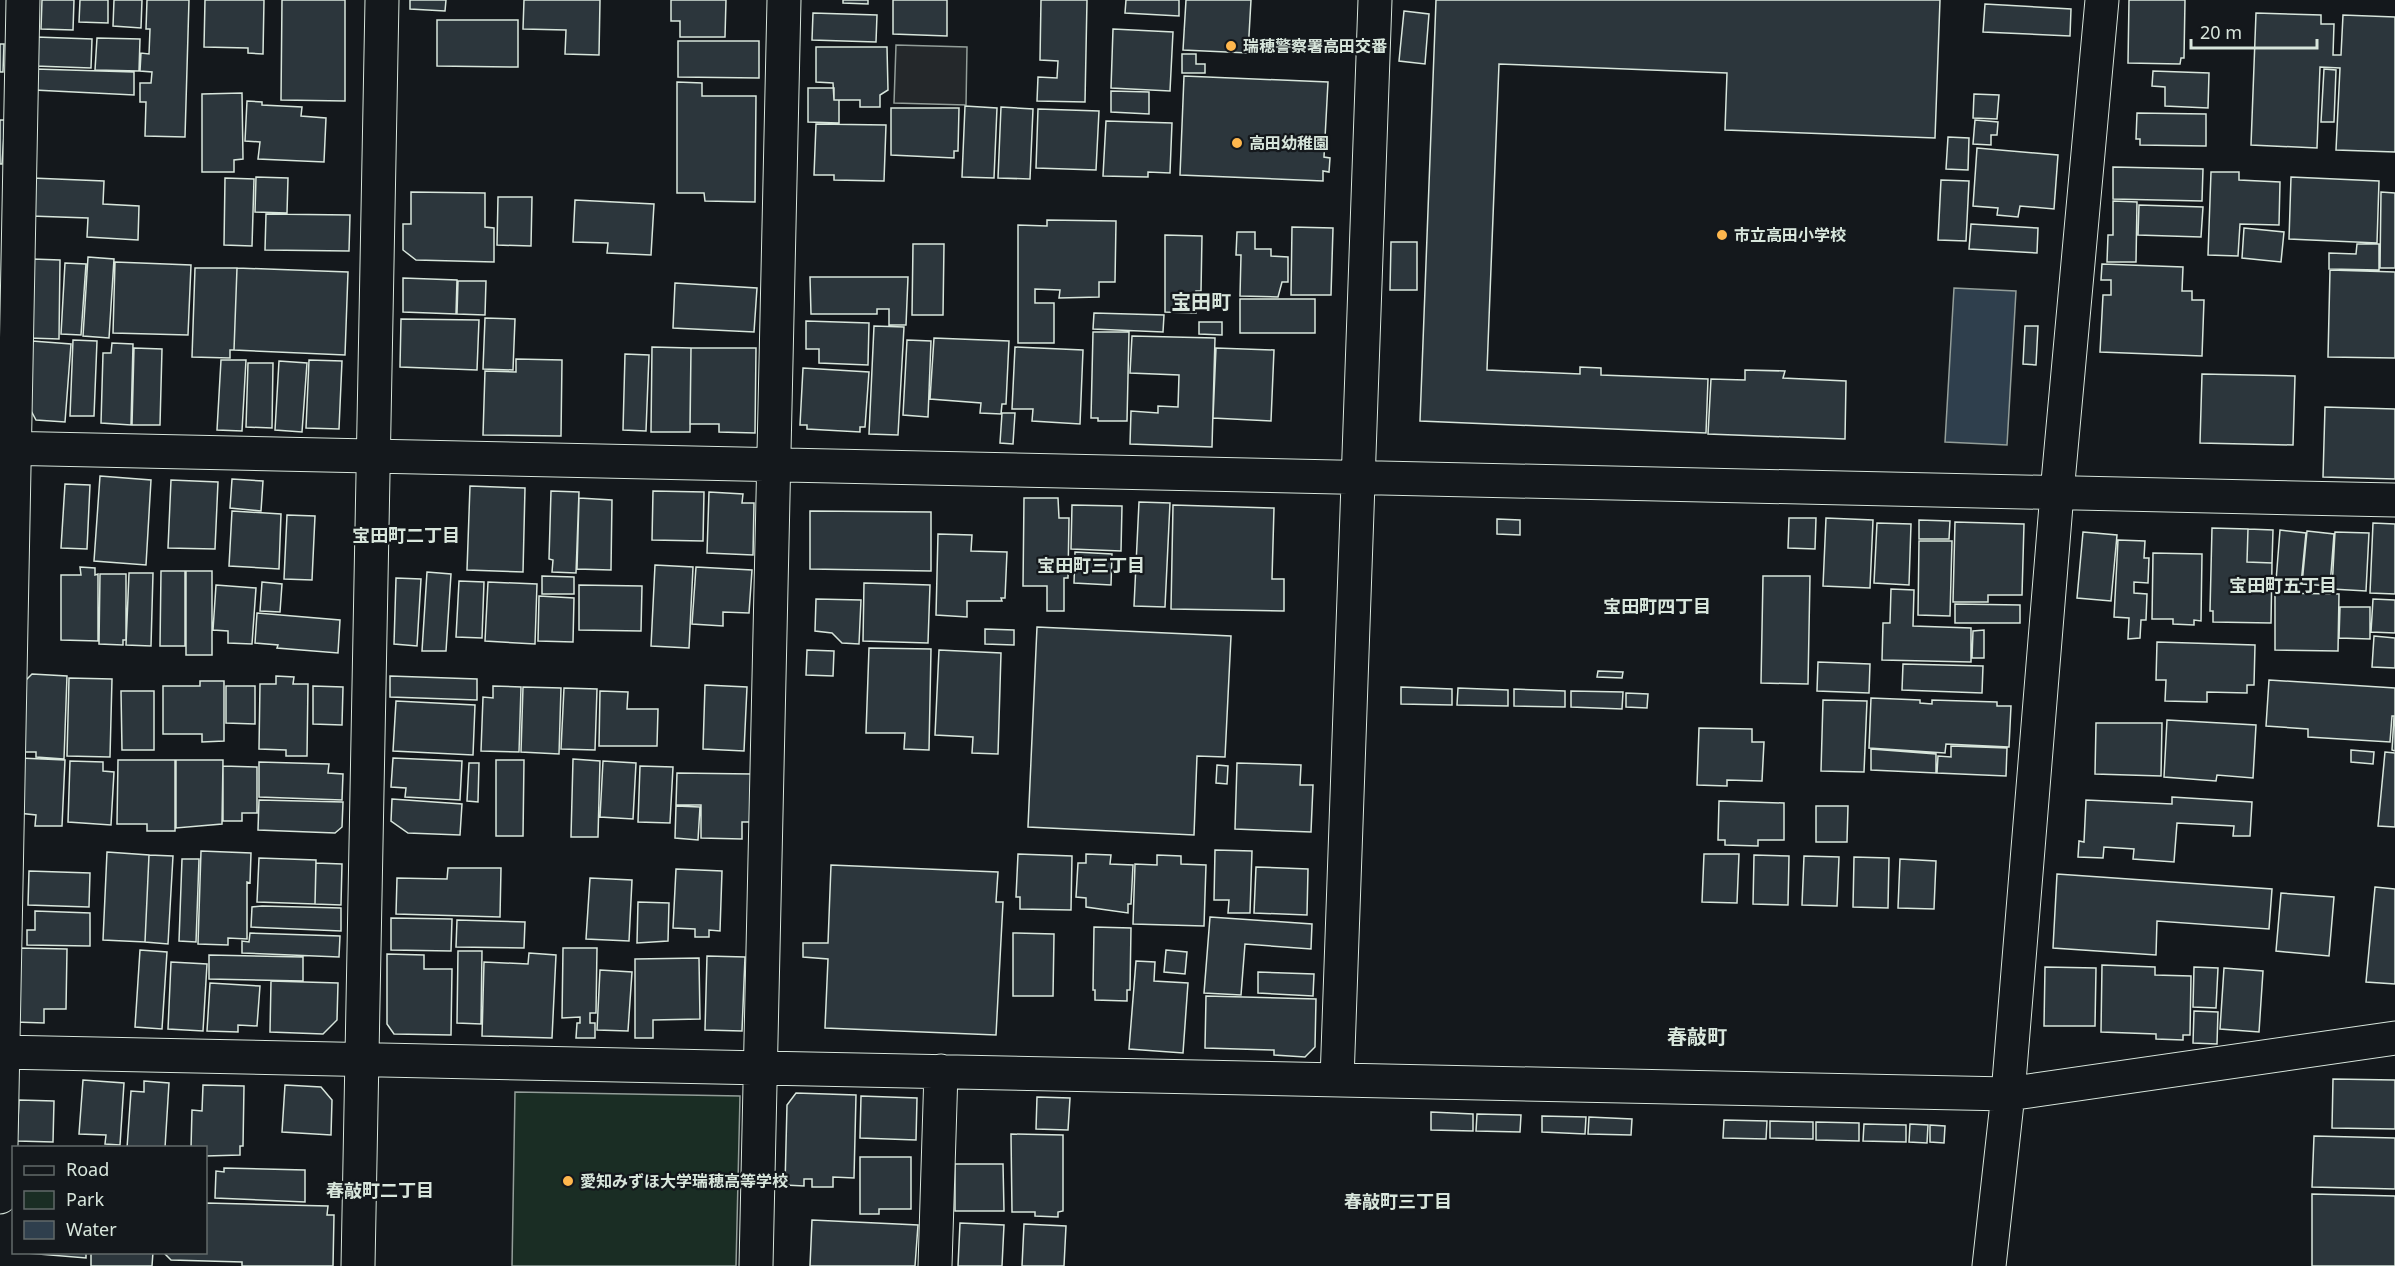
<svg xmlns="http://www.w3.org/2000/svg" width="2395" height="1266" viewBox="0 0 2395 1266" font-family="'Noto Sans','Noto Sans JP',sans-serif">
  <rect width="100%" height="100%" fill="#14181c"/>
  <path fill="#1a2d24" stroke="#939e99" stroke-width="1.5" d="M515,1092L740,1096L736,1266H512Z"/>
  <path fill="#24282b" stroke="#939e99" stroke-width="1.5" d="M896,45L967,47L966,105L894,103Z"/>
  <path fill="#2f3f4d" stroke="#939e99" stroke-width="1.5" d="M1954,288L2016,291L2007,445L1945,442Z"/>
  <path fill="#2c363c" stroke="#d8e6dc" stroke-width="1.5" d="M42,0H74L73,30L41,29Z
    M80,0H108V23L79,22Z
    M114,0H142L141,28L113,26Z
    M147,0H189L185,137L145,136L146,102H140V83H151L152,72L140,71L141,53L149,54L150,29H146Z
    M205,0H264L263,54L248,53V48L204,47Z
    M282,0H345V101L281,100Z
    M410,0H446L445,11L410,9Z
    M524,0H600L599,55L565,54L566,30L523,29Z
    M671,0H726L725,37H680V21H671Z
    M843,0H868V4L843,3Z
    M893,0H947V36L893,34Z
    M1041,0H1087L1085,102L1037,101L1038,77L1057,78L1058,61L1040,60Z
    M1126,0H1179V16L1125,13Z
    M1186,0H1251L1248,53L1183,50Z
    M1436,0H1940L1935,138L1725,130L1727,73L1499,64L1487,370L1580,374V367L1601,368V375L1708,379L1706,433L1420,421Z
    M2129,0H2185L2184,58H2181L2180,64L2128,63Z
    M1985,4L2071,9L2070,36L1983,32Z
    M1404,11L1429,14L1425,64L1399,61Z
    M813,13L877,15L876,42L812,40Z
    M2256,13L2321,15V24H2334L2333,55H2341L2343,15L2395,17V152L2336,150L2340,68L2320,67L2317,148L2251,145Z
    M437,20H518V67L437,66Z
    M1113,29L1173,32L1170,91L1111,88Z
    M36,37L92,39L91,68L35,66Z
    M97,38L140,39L139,71L95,70Z
    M678,41H759V78L678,77Z
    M0,44H4L3,72H0Z
    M816,47H887L888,90L880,95V107H860V100H834L833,83L816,82Z
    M1182,54H1196V64H1205V73H1182Z
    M35,69L134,72V95L34,90Z
    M2324,69L2336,70L2334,122H2321Z
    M2153,71L2209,73L2208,108L2165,106V87L2152,86Z
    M1184,76L1328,82L1324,157L1330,158L1329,172L1323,171V181L1180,175Z
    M677,82L702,83V96H756L755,202L705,201L704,193H677Z
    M808,88H834V100H839V123L808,122Z
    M1111,91L1149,92V114L1111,112Z
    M242,93L243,159L234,160V172H202V94Z
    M1974,94L1999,95L1997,119L1973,118Z
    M247,101L262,102V105L302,107L301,116L326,118L324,162L258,159L260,142L245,141Z
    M965,106L997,108L994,178L962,177Z
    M1001,107L1033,109L1030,179L998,178Z
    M891,108H959L958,151H954V158L891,155Z
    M1038,109L1099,111L1096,170L1036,168Z
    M2137,113L2206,114V146L2140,145V139H2136Z
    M0,120H5L2,164H0Z
    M1975,120L1998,122L1997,135H1991V145L1973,144Z
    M1106,121L1172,123L1170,173L1148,172V177L1103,176Z
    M816,124L886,125L884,181L834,180V175H814Z
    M1948,137L1969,138L1968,170L1946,169Z
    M1977,148L2058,155L2054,209L2020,206L2018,217L1997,215L1998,208L1973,206Z
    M2113,167L2203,169L2202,201L2113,199Z
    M2211,172H2239V180L2280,182L2279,225L2240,224L2238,256L2208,255Z
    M256,177L288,178L287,213L255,212Z
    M2291,177L2379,181L2377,243L2289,239Z
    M32,178L104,181L103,204L139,206L138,240L87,237L88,218L31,216Z
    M225,178L254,179L252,246L224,245Z
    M1941,180L1969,181L1966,241L1938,240Z
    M411,192L485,193V227L494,228V262L416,260L403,250V224H411Z
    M2381,192L2395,193V268H2380Z
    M498,197H532L531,246L497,245Z
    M575,200L654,204L651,255L607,253L608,243L573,242Z
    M2113,201L2137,202L2136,262H2107L2108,235H2113Z
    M2139,205L2203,207L2201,237L2138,235Z
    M266,214L350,215L349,251L265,250Z
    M1047,220L1116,221L1115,282H1099V297L1059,298L1060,290L1035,289V303H1054V343H1018V225L1047,226Z
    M1971,224L2038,228L2037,253L1969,249Z
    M1292,227L1333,228L1331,295H1291Z
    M2244,228L2284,232L2281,262L2242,258Z
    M1237,232H1255V249H1271V256L1288,257V282H1282L1278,297L1240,296L1241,255H1236Z
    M1165,235L1202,236L1201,291H1196V313L1165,312Z
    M1391,242H1417V290H1390Z
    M913,244H944L943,315H912Z
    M2357,244H2379V270L2329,269V253L2356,254Z
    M88,257L114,259L109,338L83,336Z
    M32,259L60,260L59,339L29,338Z
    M115,262L191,265L188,335L113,333Z
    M65,263L86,264L81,335L61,334Z
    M2102,264L2183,267L2182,291H2192V300H2204L2202,356L2100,352L2103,295H2111V280H2101Z
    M195,268H237L234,350H230V358L192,357Z
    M237,268L348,272L345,355L234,350Z
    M2330,270L2395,272V358L2328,357Z
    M810,277H908L906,325H889V309H877V314H811Z
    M403,278L457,280L456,314L403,312Z
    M458,281H486L485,315L457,314Z
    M675,283L757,288L754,332L673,328Z
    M1240,299H1315V333H1240Z
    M1094,313L1164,315L1163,332L1093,329Z
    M485,318L515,319L513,370L483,369Z
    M401,319L479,320L477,370L400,367Z
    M806,321L869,323L868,365L819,363V349H806Z
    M1199,322H1222V335L1199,334Z
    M874,326L904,327L898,435L869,434Z
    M2025,326H2038L2036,365L2023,364Z
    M1093,332H1129L1127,421H1098V418H1091Z
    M1132,336L1215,338L1212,447L1130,444L1131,411L1158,413V406L1178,407L1179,375L1130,373Z
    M934,338L1009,341L1006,404H1002L1001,414L980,413L981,403L930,399Z
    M73,340L97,341L94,416H70Z
    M907,340L931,341L928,417L903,415Z
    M32,341L71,344L65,422L36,420L28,405Z
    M112,343L133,344L131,425L101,423L103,353H111Z
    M652,347L691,348L690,432H651Z
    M1015,347L1083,350L1080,424L1032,421L1033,409H1012Z
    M134,348L162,349L160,425H132Z
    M691,348H756L755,433L719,432V424H690Z
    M1216,348L1274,350L1271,421L1213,418Z
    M625,354L649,355L646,431L623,430Z
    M516,359L562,360L561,436L483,435L485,371L516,372Z
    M221,360H246L242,431L217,430Z
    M309,360L342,361L339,429L306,428Z
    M279,361L307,363L302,432L275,430Z
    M248,363H273L272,428L246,427Z
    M803,368L869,372L865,427H860V432L807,429V425H800Z
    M1745,370L1785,371L1783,378L1846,381L1845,439L1708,434L1711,379L1745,380Z
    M2202,374L2295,376L2293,445L2200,443Z
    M2325,407L2395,409V479L2323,477Z
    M1002,413H1015L1013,444L1000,443Z
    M100,476L151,480L146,565L94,561Z
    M232,479L263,481L261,511L230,508Z
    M171,480L218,482L215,549L168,548Z
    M65,484L90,485L87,549L61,548Z
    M470,486L525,488L523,572L467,570Z
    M551,491L579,492L576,573L552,572L553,560L549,559Z
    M653,491L704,492L703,541L652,540Z
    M709,492L743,494L742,503H754L753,555L707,553Z
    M579,498L612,500L611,570L577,569Z
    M1024,498H1058L1059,518H1069L1068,578H1064V611H1047V586H1023Z
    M1139,502L1170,503L1165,607L1134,606Z
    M1072,505L1122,506L1121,551L1071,549Z
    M1173,505L1274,508L1272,579H1284V611L1171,609Z
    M232,511L281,514L279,569L229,566Z
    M810,511L931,512V571L810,569Z
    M287,515L315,516L312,580L284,579Z
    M1789,518H1816L1815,549L1788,548Z
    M1826,518L1873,520L1870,588L1823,586Z
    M1497,519L1520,520V535L1497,534Z
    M1919,520L1950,521L1949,539H1919Z
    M1955,522L2024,524L2022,595H1988V602H1953Z
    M1877,523L1911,524L1909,585L1874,583Z
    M2373,523L2395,524V594L2370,593Z
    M2212,528L2248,529L2247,562L2272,563L2271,623L2213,622V611H2210Z
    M2248,529L2273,530L2272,563L2247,562Z
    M2280,530L2306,533L2301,584L2276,581Z
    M2307,531L2334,534L2330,586L2302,584Z
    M2083,532L2117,535L2111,601L2077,598Z
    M2335,532L2369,533L2366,591L2332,589Z
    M938,534L972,535L971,551L1007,552L1005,598H1001L1002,601H967V617L936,615Z
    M2118,540L2145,541L2144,558H2149L2148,583L2134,582V593L2147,594L2146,620H2141L2140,638L2128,639L2129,618L2114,617Z
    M1919,541H1952L1950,616L1918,615Z
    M1075,552L1112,554L1111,585L1074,583Z
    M2153,553L2202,554L2201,621L2194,620V625L2173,624V619H2152Z
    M655,565L693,567L689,648L651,646Z
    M80,567L95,568V575L98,574V641L61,640V575H81Z
    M696,567L752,570L749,613L723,612V626L692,624Z
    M161,571H185V646H160Z
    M186,571H212V655H186Z
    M427,572L451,574L446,651H422Z
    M129,573H153L151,646L126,645Z
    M100,574H126V640H123V645L99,644Z
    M542,576L574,577V594H542Z
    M1763,576H1810L1808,684L1761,683Z
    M396,578L421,579L417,646L394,644Z
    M459,581L484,582L482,638L456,637Z
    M262,582L282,584L280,612L260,611Z
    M488,582L537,584L535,644L485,641Z
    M864,583L930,585L928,643L863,641Z
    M216,585L256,588L252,644L228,643V631L213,630Z
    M579,585L642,586L641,631L579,630Z
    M1891,589L1914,590L1913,626L1971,628V662L1882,660L1883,623H1890Z
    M2275,593L2339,594L2338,651L2275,650Z
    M539,596L574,598L573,642L538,641Z
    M816,599L861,600L859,644L842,643L832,633L815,631Z
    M2373,599L2395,600V633L2371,632Z
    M1955,604L2020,605V623H1955Z
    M2340,607H2370V639L2339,638Z
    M257,613L340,620L338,653L277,648L278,645L255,643Z
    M1037,627L1231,636L1225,757L1197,756L1194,835L1028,827Z
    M985,629L1014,630V645L985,644Z
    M1984,630V658H1972L1973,631Z
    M2374,636L2395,638V668L2372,667Z
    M2157,642L2255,645L2254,685H2247V693L2207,692V702L2165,701L2166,680H2156Z
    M869,648L931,649L929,750L904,749L905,733H866Z
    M807,650L834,651L833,676L806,675Z
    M939,650L1001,653L998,754L972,753L973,737L935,735Z
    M1818,662L1870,664L1869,693L1817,691Z
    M1903,664L1983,666L1982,693L1902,690Z
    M1598,671L1623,672L1622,678L1597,677Z
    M32,674L67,676L64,759L36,757V752H21L24,682Z
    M276,676L294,677L293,684H308L307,756H286V750L259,749L260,684H276Z
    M390,676L477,679V700L390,697Z
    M69,678L112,679L110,757L67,756Z
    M2269,680L2395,688V716H2392L2390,742L2308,737V729L2266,726Z
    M200,681H224V741L202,742V734H163V686H200Z
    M705,685L747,687L744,751L703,749Z
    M226,686H255V724L226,723Z
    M313,686L343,687L342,725L313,724Z
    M493,686L521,687L519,752L481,751L483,697L493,698Z
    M523,687L561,688L559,754L521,752Z
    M1401,687L1452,689V705L1401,704Z
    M564,688L597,689L595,750L561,749Z
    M1458,688L1508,690V706L1457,705Z
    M1514,689L1565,691V707L1514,706Z
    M121,691H154V750H122Z
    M600,691L628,692L627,709H658L657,746H599Z
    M1571,691L1623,692L1622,709L1571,707Z
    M1626,693L1648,694L1647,708L1626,707Z
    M1871,698L1920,700V703L1932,704V700L1997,702V706H2011L2009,747L1946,744L1945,753L1869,748Z
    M1823,700L1867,701L1864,772L1821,771Z
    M396,701L475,705L473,755L393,751Z
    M2394,717H2395V751L2392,750Z
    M2167,720L2256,725L2253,778L2217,775L2216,781L2164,777Z
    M2096,723H2162L2161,776L2095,774Z
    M1699,728L1752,729V742H1764L1762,781L1727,780V786L1697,785Z
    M1951,746L2007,748L2006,776L1937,773L1938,756L1951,757Z
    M1871,749L1936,754V773L1871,770Z
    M2351,750L2374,752L2373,764L2351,762Z
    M2385,752L2395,753V827L2378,826Z
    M20,758L65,760L62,826H35L36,815L18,813Z
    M393,758L462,761L460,800L405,797L406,788L391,787Z
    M573,759L600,761L598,837H571Z
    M118,760H175V831H147V824H117Z
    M176,760H223L222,824L176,828Z
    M496,760H524L523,836H496Z
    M70,761L103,762V771L114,772L111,825L68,822Z
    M603,761L636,763L633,819L600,817Z
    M259,762L329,764L328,773L343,774L342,800L259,797Z
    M469,763H479L478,802L467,801Z
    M1237,763L1301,765L1300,785H1313L1311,832L1235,829Z
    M1217,765L1228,766L1227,784L1216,783Z
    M223,766L257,767V813H242V821H223Z
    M640,766L673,767L670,823L638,822Z
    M677,773L752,774V822H742V839L701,838V805H676Z
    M2172,797L2252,802L2250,836H2233L2234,826L2177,823L2174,862L2133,859L2134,849L2104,847L2103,858L2078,857L2079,841L2084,842L2086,800L2172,804Z
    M392,799L462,804L460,835L408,833L391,821Z
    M259,800L343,802L342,827L335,833L258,830Z
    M1719,801L1784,803V840H1758V846L1725,845V840H1718Z
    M676,806L700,807L698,840L675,838Z
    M1816,806H1848L1847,842H1816Z
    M1215,850L1252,851L1250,913H1228L1229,900H1214Z
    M201,851L251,853L250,883L247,882V939L228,938V945L198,944Z
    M107,852L149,855L145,942L103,940Z
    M1018,854L1072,856L1071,910L1020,909V897H1016Z
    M1086,854L1111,855L1110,864L1133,865L1131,904H1128V913L1086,907V898L1076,897L1078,863H1086Z
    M1704,854H1739L1737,903L1702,902Z
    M149,855L173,856L168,944L145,942Z
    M1157,855L1181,856V864L1206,865L1204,926L1133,924L1135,864L1157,865Z
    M1754,855L1789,856L1788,905L1753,904Z
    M1804,856L1839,857L1837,906L1802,905Z
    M1854,857L1889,858L1888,908L1853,907Z
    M259,858L316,860L315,904L257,902Z
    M182,859H199L196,942L179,941Z
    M1900,859L1936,861L1934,909L1898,908Z
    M316,863L342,864L341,905L315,904Z
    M831,865L998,872L996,902H1003L996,1035L825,1028L828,959L803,957V943H828Z
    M1256,867L1308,869L1307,915L1254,913Z
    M448,868H501L500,917L396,914L397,878L447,879Z
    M676,869L722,871L720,931L709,930V937H695V929L673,928Z
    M29,871L90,873L89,907L28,905Z
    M2057,874L2272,889L2269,929L2157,921L2156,955L2053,948Z
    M590,878L632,880L629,941L586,939Z
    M2375,887L2395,889V984L2366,982Z
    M2281,893L2334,897L2329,956L2276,951Z
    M638,902L669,903L668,941L637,943Z
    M262,906L341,908V931L251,927L252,907Z
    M35,911L90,913V946L27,945V930H35Z
    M1210,917L1312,924L1311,949L1245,944L1241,995L1204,993Z
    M391,918L452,919L451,951L391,950Z
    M457,920L525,922L524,948L456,947Z
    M1094,927L1131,928L1130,990H1127V1001L1095,1000V990H1093Z
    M250,933L340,936L339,957L242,953V941L249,942Z
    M1013,933L1054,934L1053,996H1013Z
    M17,948L67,949L66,1009H44V1023L15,1022Z
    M563,948H597L596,1013H590V1023H595V1038H576L577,1023H580V1017L562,1018Z
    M140,950L167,952L162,1029L135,1027Z
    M1166,950L1187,952L1185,974L1164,972Z
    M458,951H482L481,1024L457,1023Z
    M529,953L556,955L552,1038L482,1036L484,962L528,964Z
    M387,954L424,955V969H452L451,1035L394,1034L387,1024Z
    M209,955L303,957V981L209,979Z
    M707,956L745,957L742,1031L705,1030Z
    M699,958L700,1019L653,1020V1038H635V959Z
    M1136,961L1155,962L1154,981L1188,983L1183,1053L1129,1049Z
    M171,962L207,964L203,1031L168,1029Z
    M2102,965L2155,967V975L2191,976L2190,1035H2183V1040L2156,1039V1034L2101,1032Z
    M2045,967L2096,968L2095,1026H2044Z
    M2194,967L2218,968L2216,1008L2193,1007Z
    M2224,968L2263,971L2259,1032L2220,1029Z
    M600,970L632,972L628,1031L597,1030Z
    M1258,972L1314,974L1313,996L1258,993Z
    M271,981L338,983L337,1020L323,1034L270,1032Z
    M210,983L260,986L257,1026L238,1025V1032L207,1031Z
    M1206,996L1316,999L1315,1047L1305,1057L1274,1055V1050L1205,1048Z
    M2194,1011L2218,1012L2217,1044L2193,1043Z
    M2333,1079L2395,1080V1129L2332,1128Z
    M83,1080L124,1083L120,1145L105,1144L106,1135L79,1134Z
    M144,1081L169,1083L165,1148H127L131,1091L144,1092Z
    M203,1085L244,1086L243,1146H240V1155L206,1156V1148H191L192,1110L202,1111Z
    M285,1085L321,1087L332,1100L331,1135L282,1132Z
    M796,1093L856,1095L854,1178L833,1177V1187H812V1179H804V1186L785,1185L787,1105Z
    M861,1096L917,1098L916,1140L860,1138Z
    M1037,1097L1070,1098L1068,1130L1036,1129Z
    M19,1100L54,1101L53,1142L17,1141Z
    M1431,1112L1473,1114V1131L1431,1130Z
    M1477,1114L1521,1115L1520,1132L1476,1131Z
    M1542,1116L1586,1117L1585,1134L1542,1132Z
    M1589,1117L1632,1119L1631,1135L1588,1134Z
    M1724,1120L1767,1121L1766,1139L1723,1138Z
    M1770,1121L1813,1122V1139L1770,1138Z
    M1816,1122L1859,1123V1141L1816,1140Z
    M1864,1124L1906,1125V1142L1863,1141Z
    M1910,1124L1928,1125L1927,1143L1909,1142Z
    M1930,1125L1945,1126L1944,1143L1930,1142Z
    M1011,1134L1063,1135V1211L1058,1212V1217L1035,1216V1212H1012Z
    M2314,1136L2395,1138V1189L2312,1187Z
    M860,1157H911V1209H879V1214H860Z
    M955,1164H1003L1004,1211H955Z
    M224,1168L305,1170V1202L215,1198L216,1171L224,1172Z
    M2312,1194L2395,1196V1266H2312Z
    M206,1203L328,1206L327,1215H334L333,1266H242V1262L171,1260L163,1252H206Z
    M812,1220L918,1225L915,1266H810Z
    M960,1223L1004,1225L1002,1266H958Z
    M1024,1224L1066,1226L1064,1266H1022Z
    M14,1252H86V1258Z
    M91,1252H153L152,1266H91Z"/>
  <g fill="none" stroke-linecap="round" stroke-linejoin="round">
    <defs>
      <path id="street" d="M0,448L2395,500
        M0,1052L2008,1094L2395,1038
        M1337,1080L1375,0
        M0,1197L23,0
        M358,1266L382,0
        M756,1266L784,0
        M935,1266L941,1071
        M1989,1266L2008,1094L2057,493L2102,0"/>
    </defs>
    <use href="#street" stroke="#d8e6dc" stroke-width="35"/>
    <use href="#street" stroke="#14181c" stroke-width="33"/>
  </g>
  <g fill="#ffb74d" stroke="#14181c" stroke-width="2">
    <circle cx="1231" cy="46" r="6"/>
    <circle cx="1237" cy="143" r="6"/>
    <circle cx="1722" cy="235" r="6"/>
    <circle cx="568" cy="1181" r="6"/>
  </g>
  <g text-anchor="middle" stroke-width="4.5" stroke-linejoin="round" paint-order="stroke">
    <g font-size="16" font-weight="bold" fill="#d8e6dc" stroke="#14181c" text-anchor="start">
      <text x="1243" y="52">瑞穂警察署高田交番</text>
      <text x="1249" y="149">高田幼稚園</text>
      <text x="1734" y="241">市立高田小学校</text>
      <text x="580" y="1187">愛知みずほ大学瑞穂高等学校</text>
    </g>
    <g font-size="18" font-weight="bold" fill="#d8e6dc" stroke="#14181c">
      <text x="406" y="542">宝田町二丁目</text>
      <text x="1091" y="572">宝田町三丁目</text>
      <text x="2283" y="592">宝田町五丁目</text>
      <text x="1657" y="613">宝田町四丁目</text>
      <text x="380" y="1197">春敲町二丁目</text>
      <text x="1398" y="1208">春敲町三丁目</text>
    </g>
    <g font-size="20" font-weight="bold" fill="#d8e6dc" stroke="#14181c">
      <text x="1201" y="309">宝田町</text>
      <text x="1697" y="1044">春敲町</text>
    </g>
  </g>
  <rect x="12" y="1146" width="195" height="108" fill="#14181c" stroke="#626a69" stroke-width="1.5"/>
  <rect x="24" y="1166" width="30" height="9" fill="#14181c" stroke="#626a69" stroke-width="1.5"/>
  <text x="66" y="1176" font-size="18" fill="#d8e6dc">Road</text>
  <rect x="24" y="1191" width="30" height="18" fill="#1a2d24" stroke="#626a69" stroke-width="1.5"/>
  <text x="66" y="1206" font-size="18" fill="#d8e6dc">Park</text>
  <rect x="24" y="1221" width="30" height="18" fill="#2f3f4d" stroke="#626a69" stroke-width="1.5"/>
  <text x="66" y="1236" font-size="18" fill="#d8e6dc">Water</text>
  <path d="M2191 39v9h126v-9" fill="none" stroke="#d8e6dc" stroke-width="3"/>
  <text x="2200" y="39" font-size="18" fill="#d8e6dc" stroke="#14181c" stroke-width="4.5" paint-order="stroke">20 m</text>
</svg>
